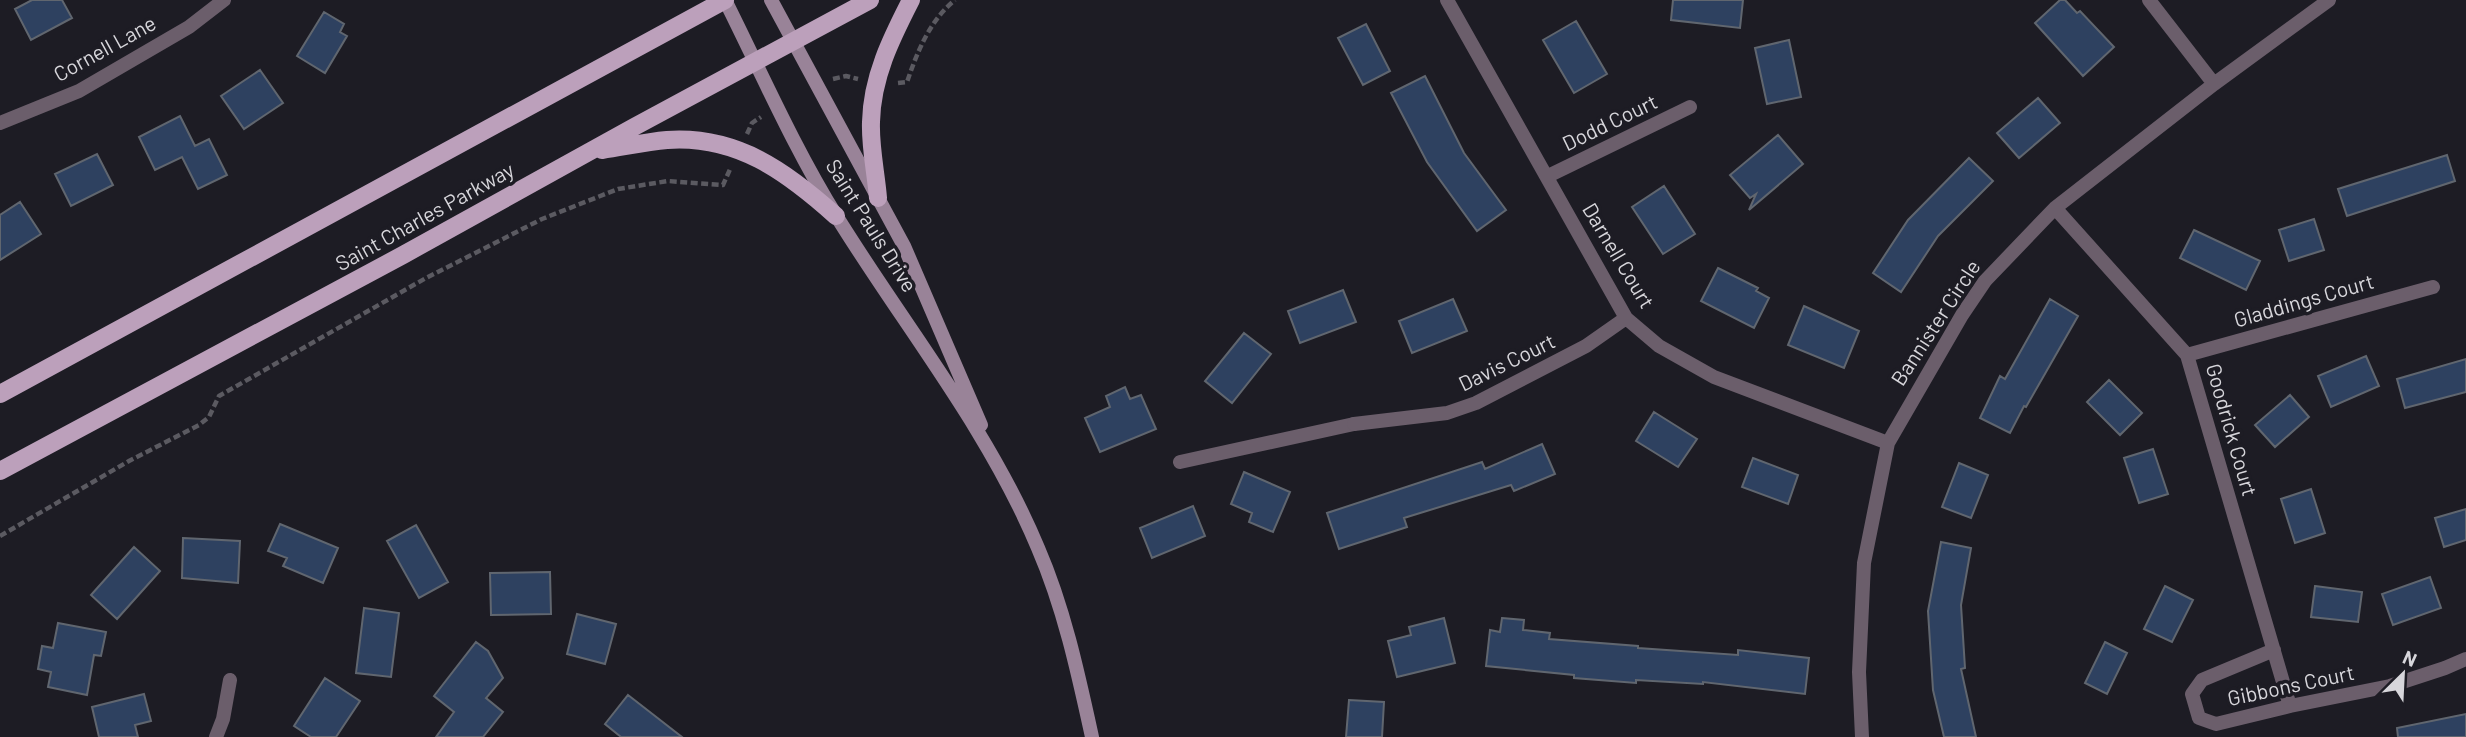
<svg xmlns="http://www.w3.org/2000/svg" width="2466" height="737" viewBox="0 0 2466 737" font-family="Barlow,sans-serif">
  <rect width="100%" height="100%" fill="#1d1c24"/>
  <path fill="#2e4160" stroke="#60666f" stroke-width="2" d="M32,0H62L72,18L31,40L15,9Z
    M1673,0H1743L1740,28L1671,20Z
    M2060,0H2065L2077,13L2080,11L2114,47L2083,76L2035,23Z
    M324,12L344,24L340,32L347,36L325,73L297,56Z
    M1576,21L1607,74L1574,93L1543,40Z
    M1366,24L1390,71L1363,85L1338,38Z
    M1789,40L1801,97L1767,104L1755,48Z
    M260,70L283,103L244,129L221,96Z
    M1425,76L1464,153L1506,210L1477,231L1427,162L1391,93Z
    M2038,98L2060,123L2019,158L1997,133Z
    M180,116L195,146L209,139L227,175L198,189L182,157L155,170L139,137Z
    M1778,135L1803,164L1749,210L1756,194L1750,198L1730,175Z
    M97,154L113,185L71,206L55,174Z
    M2447,155L2455,181L2347,216L2338,189Z
    M1969,158L1993,181L1938,236L1901,292L1873,273L1908,220Z
    M1664,186L1695,234L1663,254L1632,207Z
    M20,202L41,234L0,260V215Z
    M2314,219L2324,250L2289,261L2279,230Z
    M2194,230L2260,261L2246,290L2180,258Z
    M1718,268L1758,288L1756,291L1769,298L1754,328L1701,301Z
    M1343,290L1356,322L1300,343L1288,311Z
    M1453,299L1467,331L1412,353L1399,321Z
    M2050,299L2078,316L2026,407L2024,406L2010,433L1980,418L2000,376L2005,379Z
    M1804,306L1859,331L1844,368L1788,345Z
    M1244,333L1271,354L1232,403L1205,381Z
    M2366,356L2379,386L2331,407L2318,376Z
    M2466,359V392L2405,408L2397,379Z
    M2109,380L2142,413L2120,435L2087,402Z
    M1125,387L1130,399L1141,395L1156,429L1100,452L1085,418L1110,407L1106,396Z
    M2290,395L2309,417L2275,447L2255,425Z
    M1654,412L1697,439L1678,467L1636,441Z
    M1542,444L1555,474L1514,491L1511,485L1404,518L1407,527L1339,549L1327,513L1482,462L1485,469Z
    M2153,449L2168,494L2139,503L2124,458Z
    M1753,458L1798,475L1788,504L1742,487Z
    M1959,463L1988,475L1971,518L1942,507Z
    M1244,472L1290,492L1273,532L1249,522L1252,513L1231,504Z
    M2311,489L2325,533L2295,543L2281,499Z
    M1193,506L1205,536L1152,558L1140,528Z
    M2466,509V540L2444,547L2435,518Z
    M280,524L338,548L323,583L283,566L287,558L268,551Z
    M416,525L448,582L419,598L387,541Z
    M183,538L240,541L238,583L182,578Z
    M1941,542L1971,548L1961,605L1965,668L1961,669L1976,737H1944L1933,690L1928,611Z
    M134,547L160,571L117,619L91,595Z
    M550,572L551,614L491,615L490,573Z
    M2430,577L2441,608L2393,625L2382,594Z
    M2165,586L2193,600L2172,642L2144,629Z
    M2315,586L2362,592L2358,622L2311,617Z
    M364,608L399,613L391,677L356,673Z
    M577,614L616,624L605,664L567,654Z
    M1444,618L1455,663L1397,677L1388,641L1411,635L1409,627Z
    M1502,618L1524,620L1523,630L1550,633L1549,639L1638,646V648L1738,655V650L1809,658L1805,694L1703,682V684L1636,680V683L1574,678V675L1486,666L1490,630L1500,632Z
    M58,623L106,632L101,656L94,655L87,695L48,687L51,672L38,669L42,646L53,648Z
    M476,642L488,651L503,678L486,698L503,712L483,737H436L454,712L434,696Z
    M2105,642L2127,653L2107,694L2085,683Z
    M325,678L360,701L336,737H311L294,726Z
    M144,694L151,721L135,725L138,737H99L92,707Z
    M628,695L682,737H621L605,724Z
    M1349,700L1384,702L1382,737H1346Z
    M2466,714V737H2398L2397,728Z"/>
  <g fill="none" stroke-linecap="round" stroke-linejoin="round">
    <path stroke="#5b5a61" stroke-width="4.5" stroke-dasharray="7 3.5" stroke-linecap="butt" d="M833,79L846,76L858,79
      M898,83L907,82C917,53 929,21 955,0
      M747,134L752,123L761,117
      M0,536L129,461L199,425L209,417L219,396L426,278L542,219L618,189L668,181L723,185L731,167"/>
    <path stroke="#6b5e6b" stroke-width="14" d="M1180,462L1354,424"/>
    <path stroke="#6b5e6b" stroke-width="14" d="M1447,0L1626,318L1659,346L1714,377L1888,443
      M2149,0L2214,84
      M0,123L79,91L189,27L224,0
      M1548,176L1690,107
      M2055,208L2187,355L2290,706
      M2187,355L2433,287
      M1354,424L1447,413L1476,403L1586,346L1626,318
      M2274,650L2202,680L2192,694L2199,718L2216,724L2290,706L2390,686L2445,668L2466,659
      M216,737L223,719L230,680
      M1862,737L1859,672L1864,563L1888,443L1962,315L1985,281L2055,208L2214,84L2329,0"/>
    <path stroke="#998398" stroke-width="14" d="M725,0C761,72 794,148 837,217C905,327 988,428 1038,548C1064,608 1078,673 1092,737
      M771,0L904,246L981,425"/>
    <path stroke="#bca0bb" stroke-width="18" d="M602,150C623,147 645,142 667,140C737,135 787,172 836,216
      M878,198C876,173 870,147 871,122C872,77 891,39 911,0
      M0,394L725,0
      M0,471L403,255L634,127L870,0"/>
  </g>
  <g text-anchor="middle" stroke-width="7" stroke-linejoin="round" paint-order="stroke">
    <g font-size="21" fill="#d7d6db" stroke="#1d1c24">
      <text transform="translate(105 49) rotate(-29)" y="7">Cornell Lane</text>
      <text transform="translate(1610 123) rotate(-26)" y="7">Dodd Court</text>
      <text transform="translate(425 217) rotate(-29)" y="7">Saint Charles Parkway</text>
      <text transform="translate(871 226) rotate(58)" y="7">Saint Pauls Drive</text>
      <text transform="translate(1618 256) rotate(59)" y="7">Darnell Court</text>
      <text transform="translate(2304 301) rotate(-16)" y="7">Gladdings Court</text>
      <text transform="translate(1936 323) rotate(-57)" y="7">Bannister Circle</text>
      <text transform="translate(1507 363) rotate(-26)" y="7">Davis Court</text>
      <text transform="translate(2231 430) rotate(74)" y="7">Goodrick Court</text>
      <text transform="translate(2291 686) rotate(-12)" y="7">Gibbons Court</text>
    </g>
  </g>
  <g transform="translate(2403 674) rotate(24)" stroke="#1d1c24" stroke-width="5" paint-order="stroke">
  <path d="M0-5L12 26L0 18L-12 26Z" fill="#d7d6db"/>
  <text y="-10" font-size="19" font-weight="bold" text-anchor="middle" fill="#d7d6db">N</text>
  </g>
</svg>
